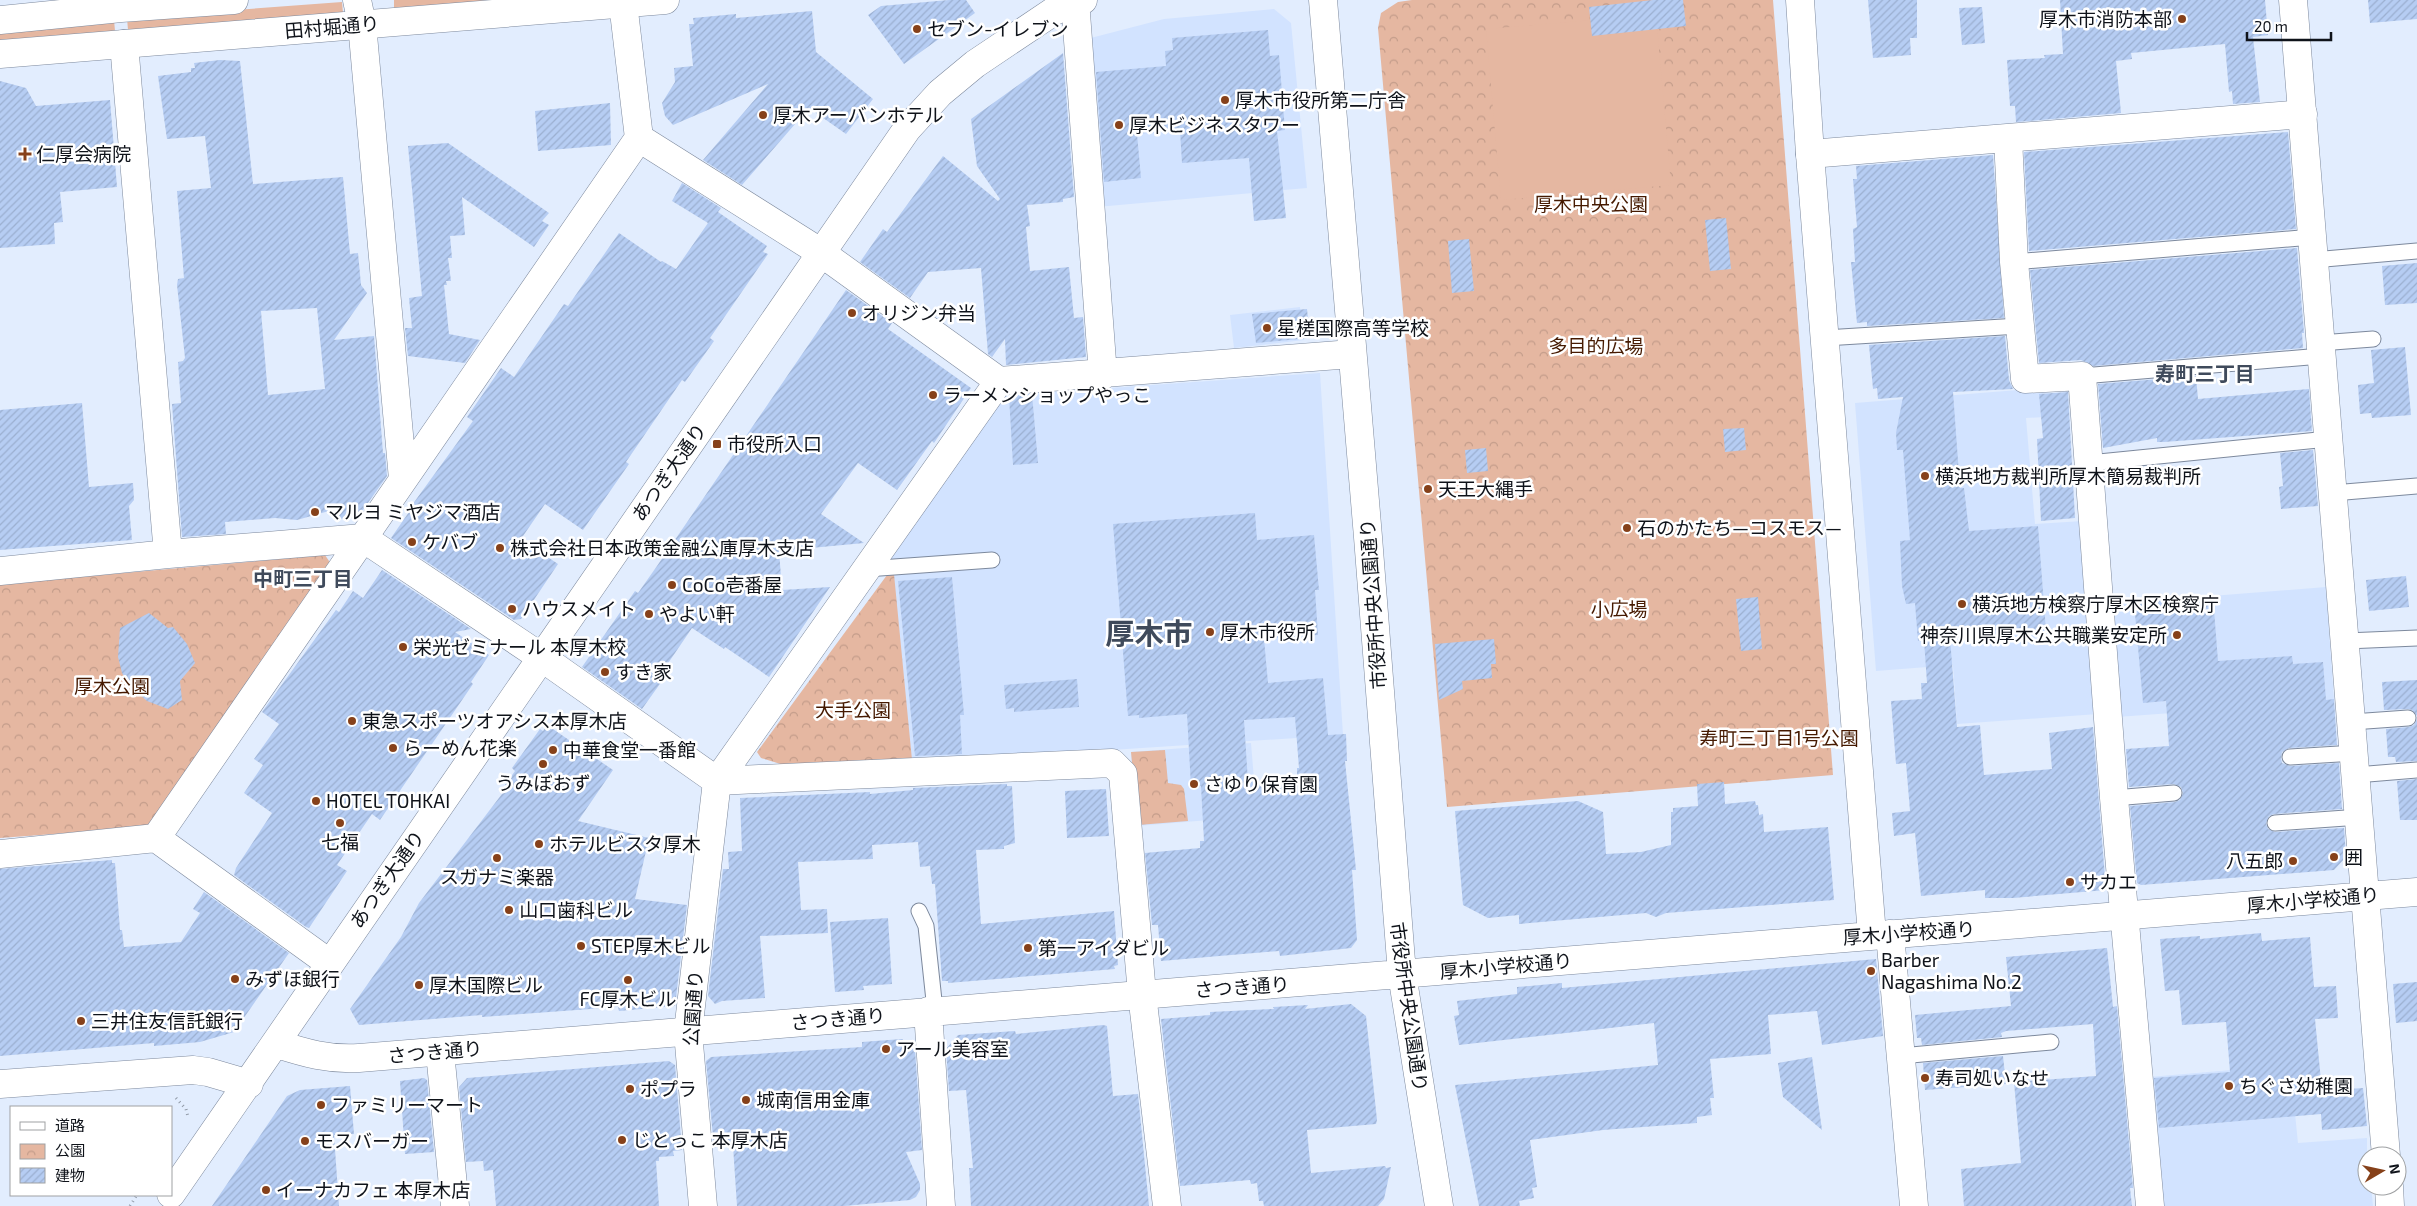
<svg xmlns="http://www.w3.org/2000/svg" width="2417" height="1206" viewBox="0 0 2417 1206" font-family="'Exo 2','Noto Sans JP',sans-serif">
  <defs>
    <pattern id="park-crowns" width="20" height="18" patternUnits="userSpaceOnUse" patternTransform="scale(1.25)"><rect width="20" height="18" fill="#e5b7a1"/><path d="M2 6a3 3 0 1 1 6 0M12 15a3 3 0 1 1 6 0" fill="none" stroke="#c39c8a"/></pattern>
    <pattern id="building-hatch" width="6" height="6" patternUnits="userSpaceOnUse" patternTransform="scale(1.25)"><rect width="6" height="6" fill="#b6cdf3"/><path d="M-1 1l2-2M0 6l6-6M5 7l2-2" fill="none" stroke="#9bafd0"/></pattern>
  </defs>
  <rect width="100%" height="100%" fill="#e2edfe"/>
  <path fill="#d2e3ff" d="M1274,9L1291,23L1307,188L1097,207L1083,40L1164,19Z
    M1300,307L1304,340L1234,348L1230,315Z
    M1320,373L1343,735L911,763L893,575L871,576L998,396Z
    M2043,388L2045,417L2026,418L2035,524L2083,521L2098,714L1957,724L1953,665L1876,671L1855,403Z
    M2326,587L2334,701L2117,717L2109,604Z
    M1251,743L1257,816L1137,826L1131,752Z
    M2290,1065L2298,1143L2367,1138V1186H2371L2373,1206H2160L2149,1077Z"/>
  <path fill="url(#park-crowns)" d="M1412,0H1773L1833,775L1447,807L1378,28L1381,13L1398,2Z
    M325,555L331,564L147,827L0,838V584Z
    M894,574L912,760L787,766L761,758L757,752L887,575Z
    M1165,750L1168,783L1181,785L1184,789L1188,821L1138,825L1131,752Z"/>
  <path fill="#e5b7a1" d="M394,0H499L394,9Z
    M342,2L343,13L128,30L127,18Z
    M1656,15L1671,185L1501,200L1486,29Z
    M114,20L115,31L0,40V29Z"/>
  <path fill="url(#building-hatch)" fill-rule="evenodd" d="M949,0H966L975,13L904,64L868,15L881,6Z
    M1653,0H1683L1686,26L1592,36L1589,7Z
    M1868,0H1917V38H1910L1911,55L1873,58Z
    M2060,0H2265L2268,35L2253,37L2260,102L2233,104L2232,91L2229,92L2225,44L2131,53L2132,59L2116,61L2121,113L2016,122L2015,106H2010L2007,60L2045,58L2044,55L2063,54Z
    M2368,0H2417V19L2370,23Z
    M1982,7L1985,43L1962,45L1959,8Z
    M812,11L816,52L873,99L846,134L809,108L742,185L703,160L768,84L673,125L665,116L662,103L675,82L674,68L693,66L689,24H694L693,18L736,14V18Z
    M1268,30L1270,56L1279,55L1285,130L1277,131L1286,218L1254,221L1249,158L1182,163L1180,130L1137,134L1141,178L1104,182L1096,72L1166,66L1165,51L1173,50L1172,38Z
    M1063,53L1074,197L1063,199V202L1027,205L1030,226L1026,227L1030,271L1069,267L1074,318L1083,317L1086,357L1006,365L1005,339L992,357L988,354L981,268L928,272L910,298L860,262L883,229L887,232L943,156L998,201L1000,199L977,166L971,119Z
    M220,60L240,61L253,184L343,177L350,254L358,253L361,285L367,293L334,340L374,336L383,453H385L387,476L358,517L338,519L336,509L297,520L275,518L225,522L226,534L182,537L172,404L181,403L178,362L183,361L185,358L177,285L178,279L184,278L177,191L211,188L205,136L167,139L158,76L191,72V68H195L194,63ZM317,308L325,389L268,395L261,311Z
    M0,81L26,88L36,106L110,100L117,187L60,192L63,222L54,223L55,244L0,248Z
    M610,103L611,145L538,151L535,111Z
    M2288,132L2296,229L2029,251L2024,152Z
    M448,143L549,213L542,221L549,225L534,247L462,197L465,235L450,236L452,258H448L451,281H446L447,285H444L449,334L480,340L465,363L408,356L405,328H412L409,298L422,296L408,146Z
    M1993,155L2004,318L1867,326V322L1857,323L1851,262H1855L1853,229L1857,227L1853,179H1857L1856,166Z
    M682,183L721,208L718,212L767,246L763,252L768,254L710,338L714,341L685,382L682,380L626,462L629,464L583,530L545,504L521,539L558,564L521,619L514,620L391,538L409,512H407L473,421L467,417L501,368L514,377L564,304L568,306L619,233L661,262L662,261L676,269L708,223L672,201Z
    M1726,218L1731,269L1710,271L1705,220Z
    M1469,239L1474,291L1452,293L1448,241Z
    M2297,248L2304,333H2302L2303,348L2093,366L2081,360L2039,363L2030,270Z
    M2417,263V303L2385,305L2382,266Z
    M846,290L892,323L888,329L971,388L934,443L932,441L897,490L858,463L821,514L864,543L779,551L782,590L830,587L769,677L725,647L724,649L692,628L658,678L662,681L642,709L582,667L635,591L638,593L657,566Z
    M1307,309L1310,338L1256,343L1252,314Z
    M2005,336L2009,380L2013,389L1953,392L1960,488H1964L1969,531L2038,526L2046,631L1950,638L1957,727L1980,725L1984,775L2052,769L2049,733L2093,727L2106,890L2013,898H1985V890L1921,896L1915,833L1894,836L1892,813L1910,811L1906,763L1896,764L1891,701L1922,699L1921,683H1927L1924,640L1918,641L1915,603L1906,604L1902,586L1900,541L1910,540L1903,450H1897L1896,433L1903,397L1878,399L1877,388L1873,389L1869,345Z
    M2405,347L2411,415L2372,418L2371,413L2360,414L2358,385L2374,383L2371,350Z
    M2196,376L2198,399L2309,389L2312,431L2164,442H2157V438L2103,448L2098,384Z
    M2068,392L2075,518L2041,521L2037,439L2043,438L2039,394Z
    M1032,394L1038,463L1013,465L1009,396Z
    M82,403L89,487L133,483L134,500L129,506L132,540L0,550V410Z
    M1744,428L1746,450L1725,452L1723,429Z
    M1486,448L1488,471L1467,473L1465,450Z
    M2313,450L2318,506L2281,509L2279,487L2283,486L2280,453Z
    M1255,513L1257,540L1314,535L1319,590H1315L1318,635L1264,639L1268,683L1323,678L1328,735L1346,734L1347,761H1345L1356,870H1352L1357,940L1351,948L1280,956L1279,951L1161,961L1158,925H1152L1145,853L1200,848V841H1204L1201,786L1191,787L1187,714L1139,718V715L1128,716L1113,524ZM1295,717L1299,768H1297V779L1248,782L1244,720Z
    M382,570L471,629L455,632L489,655L471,682L473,684L380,820L372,814L337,865L347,871L309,928L306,927L234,875L236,868L272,813L244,793L263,765L254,759L279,724L262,712L336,610L339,612L353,591L363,598Z
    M2406,576L2409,607L2369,611L2366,580Z
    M952,577L964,715H960L962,754L915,756L898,581Z
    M1758,597L1762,649L1741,651L1736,599Z
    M2213,597L2218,661L2292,656L2293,664L2323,662L2326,700L2334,699L2337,745L2289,748L2282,752L2281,758L2282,763L2290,766L2339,763L2342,809L2274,814L2269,816L2266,823L2268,829L2275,832L2344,828L2346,857L2334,870L2141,885L2137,883L2130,806L2175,802L2180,800L2183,793L2181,787L2174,784L2129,787L2126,749L2169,746L2166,701L2143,703L2134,603Z
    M149,613L168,628L173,627L187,644L195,663L180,681L182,700L168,709L147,701L131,687L122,673L118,657L120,628Z
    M1494,639L1496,664H1491L1492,678L1462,681L1463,689L1439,700L1435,644Z
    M1077,679L1079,707L1014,712V708L1006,709L1004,685Z
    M2417,680V716L2412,710L2408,709L2384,710L2382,682Z
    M2417,719V761L2396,762L2395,757H2388L2386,729L2409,727L2414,725Z
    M547,725L613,770L578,821L649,838L635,899L687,905L675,1006L619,1011L618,1007L482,1017V1015L359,1025L350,1009L401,937L419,903L508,786L505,785L515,771L512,768L540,729L543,731Z
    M2417,779V820H2400L2397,781Z
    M1724,782L1725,804L1755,801L1756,805H1758L1759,815L1763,814L1764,832L1828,827L1834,900L1666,913L1656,917L1646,913L1519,924V915L1488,918L1463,905L1455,811L1578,801L1603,812L1606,854L1641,852L1671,845V812H1673V808L1698,806L1697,784Z
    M1007,784V786H1012L1015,843L1004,846V849L976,850L981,924L1114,911L1118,965L1114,966L1115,969L948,983V981H942L935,884H932L930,866L920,867L918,842L872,845L873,859L798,862L801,910L827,909L828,933L760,936L765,998L722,1001L715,1004L708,996L723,869H729L728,852L742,851L740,798L870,792V794L913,790V788Z
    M1106,789L1109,836L1067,838L1065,791Z
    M112,860V863H115L120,930H122L124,947L181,942L200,913L193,909L204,892L289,953L234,1032L200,1042L154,1046V1043L0,1056V869Z
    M888,918L892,984L863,986L864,990L835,992L830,922Z
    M2261,933L2262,941L2310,937L2314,987L2336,986L2338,1018L2315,1019L2322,1091L2363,1088L2367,1126L2322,1130L2321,1114L2159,1128L2154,1078L2230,1072L2226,1022L2182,1025L2179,990L2165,991L2160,939L2200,936V939Z
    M2107,948L2113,1007L2117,1006L2133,1188H2130L2132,1206H1964L1961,1169L2021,1163L2014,1082L2096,1076L2093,1024L2006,1031L2001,1033L2002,1037L1922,1045L1921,1038H1917L1915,1015L2011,1006L2006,957Z
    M1876,959L1883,1036L1822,1045L1817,1011L1768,1015L1771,1054L1710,1059L1714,1098H1710L1712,1115L1697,1117V1123L1603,1130L1530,1140L1537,1187L1532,1188L1534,1198L1519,1201L1520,1206H1479L1455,1085L1658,1065L1654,1023L1459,1045L1454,1016L1459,1015L1457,1001L1517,994V987L1562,983V988Z
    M2417,982V1021L2396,1023L2393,984Z
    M1351,1004L1366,1016L1377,1120L1376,1124L1307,1130L1311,1173L1385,1166L1386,1168L1391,1167L1384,1199L1378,1206H1264L1263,1201H1259L1257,1183L1251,1184L1250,1180L1180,1186L1161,1019L1210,1015V1012L1274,1009L1273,1007L1308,1005L1305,1009Z
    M1103,1025L1107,1026L1113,1096L1138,1094L1149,1206H971L969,1168H973L966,1090L949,1091L946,1049L958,1035L1015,1031L1016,1034Z
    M902,1039L915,1050L922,1150L906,1152L920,1184V1190L916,1197L910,1200L844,1206H737L733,1146L714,1148L706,1061L711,1057L862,1047V1042Z
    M2003,1056L2006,1084L1925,1090L1923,1063Z
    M1812,1057L1822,1130L1783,1097L1778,1063Z
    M669,1061L675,1065L682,1150L673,1151L674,1156L659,1157V1161H656L659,1206H496L493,1170L484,1171L483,1161L466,1162L459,1087L467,1078Z
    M424,1078L427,1080L434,1152L405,1154L400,1081Z
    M350,1086L354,1134L334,1135L339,1206H212L287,1096L300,1090Z"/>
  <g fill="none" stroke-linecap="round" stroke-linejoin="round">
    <defs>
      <path id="lane" d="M2313,260L2417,251
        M2014,262L2312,237
        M1825,338L2019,326
        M2320,343L2373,339
        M2082,376L2321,356
        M2089,463L2328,439
        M2333,493L2417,486
        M866,569L992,560
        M2346,641L2417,638
        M2352,722L2408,718
        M2290,757L2355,753
        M2356,775L2417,770
        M2114,798L2174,793
        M2275,823L2360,817
        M919,911L926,926L935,1010
        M1901,1056L2051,1042"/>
      <path id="street" d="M357,0L362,24L403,479
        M1075,0L1103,375
        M623,3L639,138L820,252L999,381L1352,354
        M0,20L121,8L234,0
        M124,44L168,554
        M2008,138L2014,262L2025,379L2082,376L2114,798L2150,1206
        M1810,154L2303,114
        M0,571L168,554L363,538L541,657L717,781L1112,763L1123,774L1142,994L1167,1206
        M156,838L639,138
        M0,854L156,838L329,963
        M1890,934L1914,1206
        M440,1052L455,1206
        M703,1206L688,1032L717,781L999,381"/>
      <path id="secondary" d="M1323,0L1368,537L1402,974L1439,1206
        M1800,0L1810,154L1872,935
        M2293,0L2386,1156
        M0,54L665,0
        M928,1011L941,1206
        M277,1044C305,1053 329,1060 359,1058L2417,892
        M0,1084L193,1070L208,1072L249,1084
        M2389,1186L2390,1206
        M171,1194L907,129L940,93L975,64L1054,11L1083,0"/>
    </defs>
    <use href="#lane" stroke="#7d899d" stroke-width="17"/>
    <use href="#street" stroke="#7d899d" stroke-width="29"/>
    <use href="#secondary" stroke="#7d899d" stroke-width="29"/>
    <path stroke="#929ba8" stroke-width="3" stroke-dasharray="1 4" stroke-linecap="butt" d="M176,1098L186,1109L188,1117
      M130,1206L137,1195"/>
    <use href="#lane" stroke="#fff" stroke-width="15"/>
    <use href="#street" stroke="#fff" stroke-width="28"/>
    <use href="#secondary" stroke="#fff" stroke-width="28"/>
  </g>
  <g fill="#86411a" stroke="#fff" stroke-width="2">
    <circle cx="2182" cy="19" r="5"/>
    <circle cx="917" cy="29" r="5"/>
    <circle cx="1225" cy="100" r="5"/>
    <circle cx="763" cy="115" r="5"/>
    <circle cx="1119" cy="125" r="5"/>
    <path d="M22.5 146.5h5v5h5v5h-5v5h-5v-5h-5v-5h5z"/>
    <circle cx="852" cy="313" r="5"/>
    <circle cx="1267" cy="328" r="5"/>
    <circle cx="933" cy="395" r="5"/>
    <rect x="712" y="439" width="10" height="10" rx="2.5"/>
    <circle cx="1925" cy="476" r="5"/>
    <circle cx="1428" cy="489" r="5"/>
    <circle cx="315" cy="512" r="5"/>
    <circle cx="1627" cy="528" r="5"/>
    <circle cx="412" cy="542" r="5"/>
    <circle cx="500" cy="548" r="5"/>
    <circle cx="672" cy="585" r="5"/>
    <circle cx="1962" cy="604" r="5"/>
    <circle cx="512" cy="609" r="5"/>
    <circle cx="649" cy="614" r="5"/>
    <circle cx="1210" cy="632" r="5"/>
    <circle cx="2177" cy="635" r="5"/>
    <circle cx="403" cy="647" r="5"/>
    <circle cx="605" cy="672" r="5"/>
    <circle cx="352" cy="721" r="5"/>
    <circle cx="393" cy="748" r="5"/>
    <circle cx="553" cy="750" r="5"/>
    <circle cx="543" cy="764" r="5"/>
    <circle cx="1194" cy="784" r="5"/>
    <circle cx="316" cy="801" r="5"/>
    <circle cx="340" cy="823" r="5"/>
    <circle cx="539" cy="844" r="5"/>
    <circle cx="2334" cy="857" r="5"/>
    <circle cx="497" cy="858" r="5"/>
    <circle cx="2293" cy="861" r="5"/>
    <circle cx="2070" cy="882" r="5"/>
    <circle cx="509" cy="910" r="5"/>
    <circle cx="581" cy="946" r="5"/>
    <circle cx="1028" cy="948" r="5"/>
    <circle cx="1871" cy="971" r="5"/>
    <circle cx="235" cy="979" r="5"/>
    <circle cx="628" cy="980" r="5"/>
    <circle cx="419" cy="985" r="5"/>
    <circle cx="81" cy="1021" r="5"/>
    <circle cx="886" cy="1049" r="5"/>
    <circle cx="1925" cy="1078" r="5"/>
    <circle cx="2229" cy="1086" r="5"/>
    <circle cx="630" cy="1089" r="5"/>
    <circle cx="746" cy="1100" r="5"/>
    <circle cx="321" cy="1105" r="5"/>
    <circle cx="622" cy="1140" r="5"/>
    <circle cx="305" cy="1141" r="5"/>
    <circle cx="266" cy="1190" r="5"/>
  </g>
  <g text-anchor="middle" stroke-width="5" stroke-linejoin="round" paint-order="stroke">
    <g font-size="19" fill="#0f131a" stroke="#fff" text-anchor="start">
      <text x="2172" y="26" text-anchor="end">厚木市消防本部</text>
      <text x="927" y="36">セブン-イレブン</text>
      <text x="1235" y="107">厚木市役所第二庁舎</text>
      <text x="773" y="122">厚木アーバンホテル</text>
      <text x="1129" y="132">厚木ビジネスタワー</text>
      <text x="36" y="161">仁厚会病院</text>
      <text x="862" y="320">オリジン弁当</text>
      <text x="1277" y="335">星槎国際高等学校</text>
      <text x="943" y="402">ラーメンショップやっこ</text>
      <text x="727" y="451">市役所入口</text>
      <text x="1935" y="483">横浜地方裁判所厚木簡易裁判所</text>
      <text x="1438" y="496">天王大縄手</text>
      <text x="325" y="519">マルヨ ミヤジマ酒店</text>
      <text x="1637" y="535">石のかたち—コスモス—</text>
      <text x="422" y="549">ケバブ</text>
      <text x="510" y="555">株式会社日本政策金融公庫厚木支店</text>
      <text x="682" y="592">CoCo壱番屋</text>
      <text x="1972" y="611">横浜地方検察庁厚木区検察庁</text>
      <text x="522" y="616">ハウスメイト</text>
      <text x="659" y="621">やよい軒</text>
      <text x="1220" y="639">厚木市役所</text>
      <text x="2167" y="642" text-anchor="end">神奈川県厚木公共職業安定所</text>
      <text x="413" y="654">栄光ゼミナール 本厚木校</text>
      <text x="615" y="679">すき家</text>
      <text x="362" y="728">東急スポーツオアシス本厚木店</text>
      <text x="403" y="755">らーめん花楽</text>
      <text x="563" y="757">中華食堂一番館</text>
      <text x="543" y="790" text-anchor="middle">うみぼおず</text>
      <text x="1204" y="791">さゆり保育園</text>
      <text x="326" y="808">HOTEL TOHKAI</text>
      <text x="340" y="849" text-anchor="middle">七福</text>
      <text x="549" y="851">ホテルビスタ厚木</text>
      <text x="2344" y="864">囲</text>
      <text x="2283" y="868" text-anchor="end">八五郎</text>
      <text x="497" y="884" text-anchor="middle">スガナミ楽器</text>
      <text x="2080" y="889">サカエ</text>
      <text x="519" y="917">山口歯科ビル</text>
      <text x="591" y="953">STEP厚木ビル</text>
      <text x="1038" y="955">第一アイダビル</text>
      <text x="1881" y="967">Barber<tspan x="1881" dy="22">Nagashima No.2</tspan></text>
      <text x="245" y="986">みずほ銀行</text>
      <text x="429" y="992">厚木国際ビル</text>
      <text x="628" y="1006" text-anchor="middle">FC厚木ビル</text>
      <text x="91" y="1028">三井住友信託銀行</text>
      <text x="896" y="1056">アール美容室</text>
      <text x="1935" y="1085">寿司処いなせ</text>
      <text x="2239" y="1093">ちぐさ幼稚園</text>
      <text x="640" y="1096">ポプラ</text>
      <text x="756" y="1107">城南信用金庫</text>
      <text x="331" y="1112">ファミリーマート</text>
      <text x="632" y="1147">じとっこ 本厚木店</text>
      <text x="315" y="1148">モスバーガー</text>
      <text x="276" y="1197">イーナカフェ 本厚木店</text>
    </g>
    <g font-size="19" fill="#0f131a" stroke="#fff">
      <text transform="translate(332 27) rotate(-5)" y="7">田村堀通り</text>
      <text transform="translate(669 472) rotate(-55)" y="7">あつぎ大通り</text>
      <text transform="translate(1373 604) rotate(-94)" y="7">市役所中央公園通り</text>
      <text transform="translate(387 879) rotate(-55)" y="7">あつぎ大通り</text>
      <text transform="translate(2313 900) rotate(-5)" y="7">厚木小学校通り</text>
      <text transform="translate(1909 933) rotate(-4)" y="7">厚木小学校通り</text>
      <text transform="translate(1506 966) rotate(-5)" y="7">厚木小学校通り</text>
      <text transform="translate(1242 987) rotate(-4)" y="7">さつき通り</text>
      <text transform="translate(1409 1007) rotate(82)" y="7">市役所中央公園通り</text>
      <text transform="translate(693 1008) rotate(-86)" y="7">公園通り</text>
      <text transform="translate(838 1019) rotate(-5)" y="7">さつき通り</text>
      <text transform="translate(435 1052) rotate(-5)" y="7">さつき通り</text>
    </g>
    <g font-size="19" fill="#461a01" stroke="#fff">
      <text x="1591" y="211">厚木中央公園</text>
      <text x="1596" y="353">多目的広場</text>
      <text x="1619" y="616">小広場</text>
      <text x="112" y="693">厚木公園</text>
      <text x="853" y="717">大手公園</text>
      <text x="1779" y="745">寿町三丁目1号公園</text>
    </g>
    <g font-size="20" font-weight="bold" fill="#3f4a5b" stroke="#fff">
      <text x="2205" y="381">寿町三丁目</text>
      <text x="303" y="586">中町三丁目</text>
    </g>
    <g font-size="29" font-weight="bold" fill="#3f4a5b" stroke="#fff">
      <text x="1149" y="644">厚木市</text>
    </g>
  </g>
  <rect x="10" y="1106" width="162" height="90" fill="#ffffff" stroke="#9fa1a3"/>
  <rect x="20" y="1122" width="25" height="8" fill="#ffffff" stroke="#9fa1a3"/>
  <text x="55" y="1131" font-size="15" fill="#0f131a">道路</text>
  <rect x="20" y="1144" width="25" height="15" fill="url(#park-crowns)" stroke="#9fa1a3"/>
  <text x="55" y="1156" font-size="15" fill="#0f131a">公園</text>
  <rect x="20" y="1168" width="25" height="15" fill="url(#building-hatch)" stroke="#9fa1a3"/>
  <text x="55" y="1181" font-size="15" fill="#0f131a">建物</text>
  <g transform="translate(2382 1171) rotate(81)"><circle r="24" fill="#ffffff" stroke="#9fa1a3"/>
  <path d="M0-4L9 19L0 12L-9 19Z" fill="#86411a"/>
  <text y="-8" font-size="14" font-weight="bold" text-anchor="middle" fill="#0f131a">N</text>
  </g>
  <path d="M2247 32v8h84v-8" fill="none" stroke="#0f131a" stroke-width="2.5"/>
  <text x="2254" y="32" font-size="15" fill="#0f131a" stroke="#ffffff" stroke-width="4" paint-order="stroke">20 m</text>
</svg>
